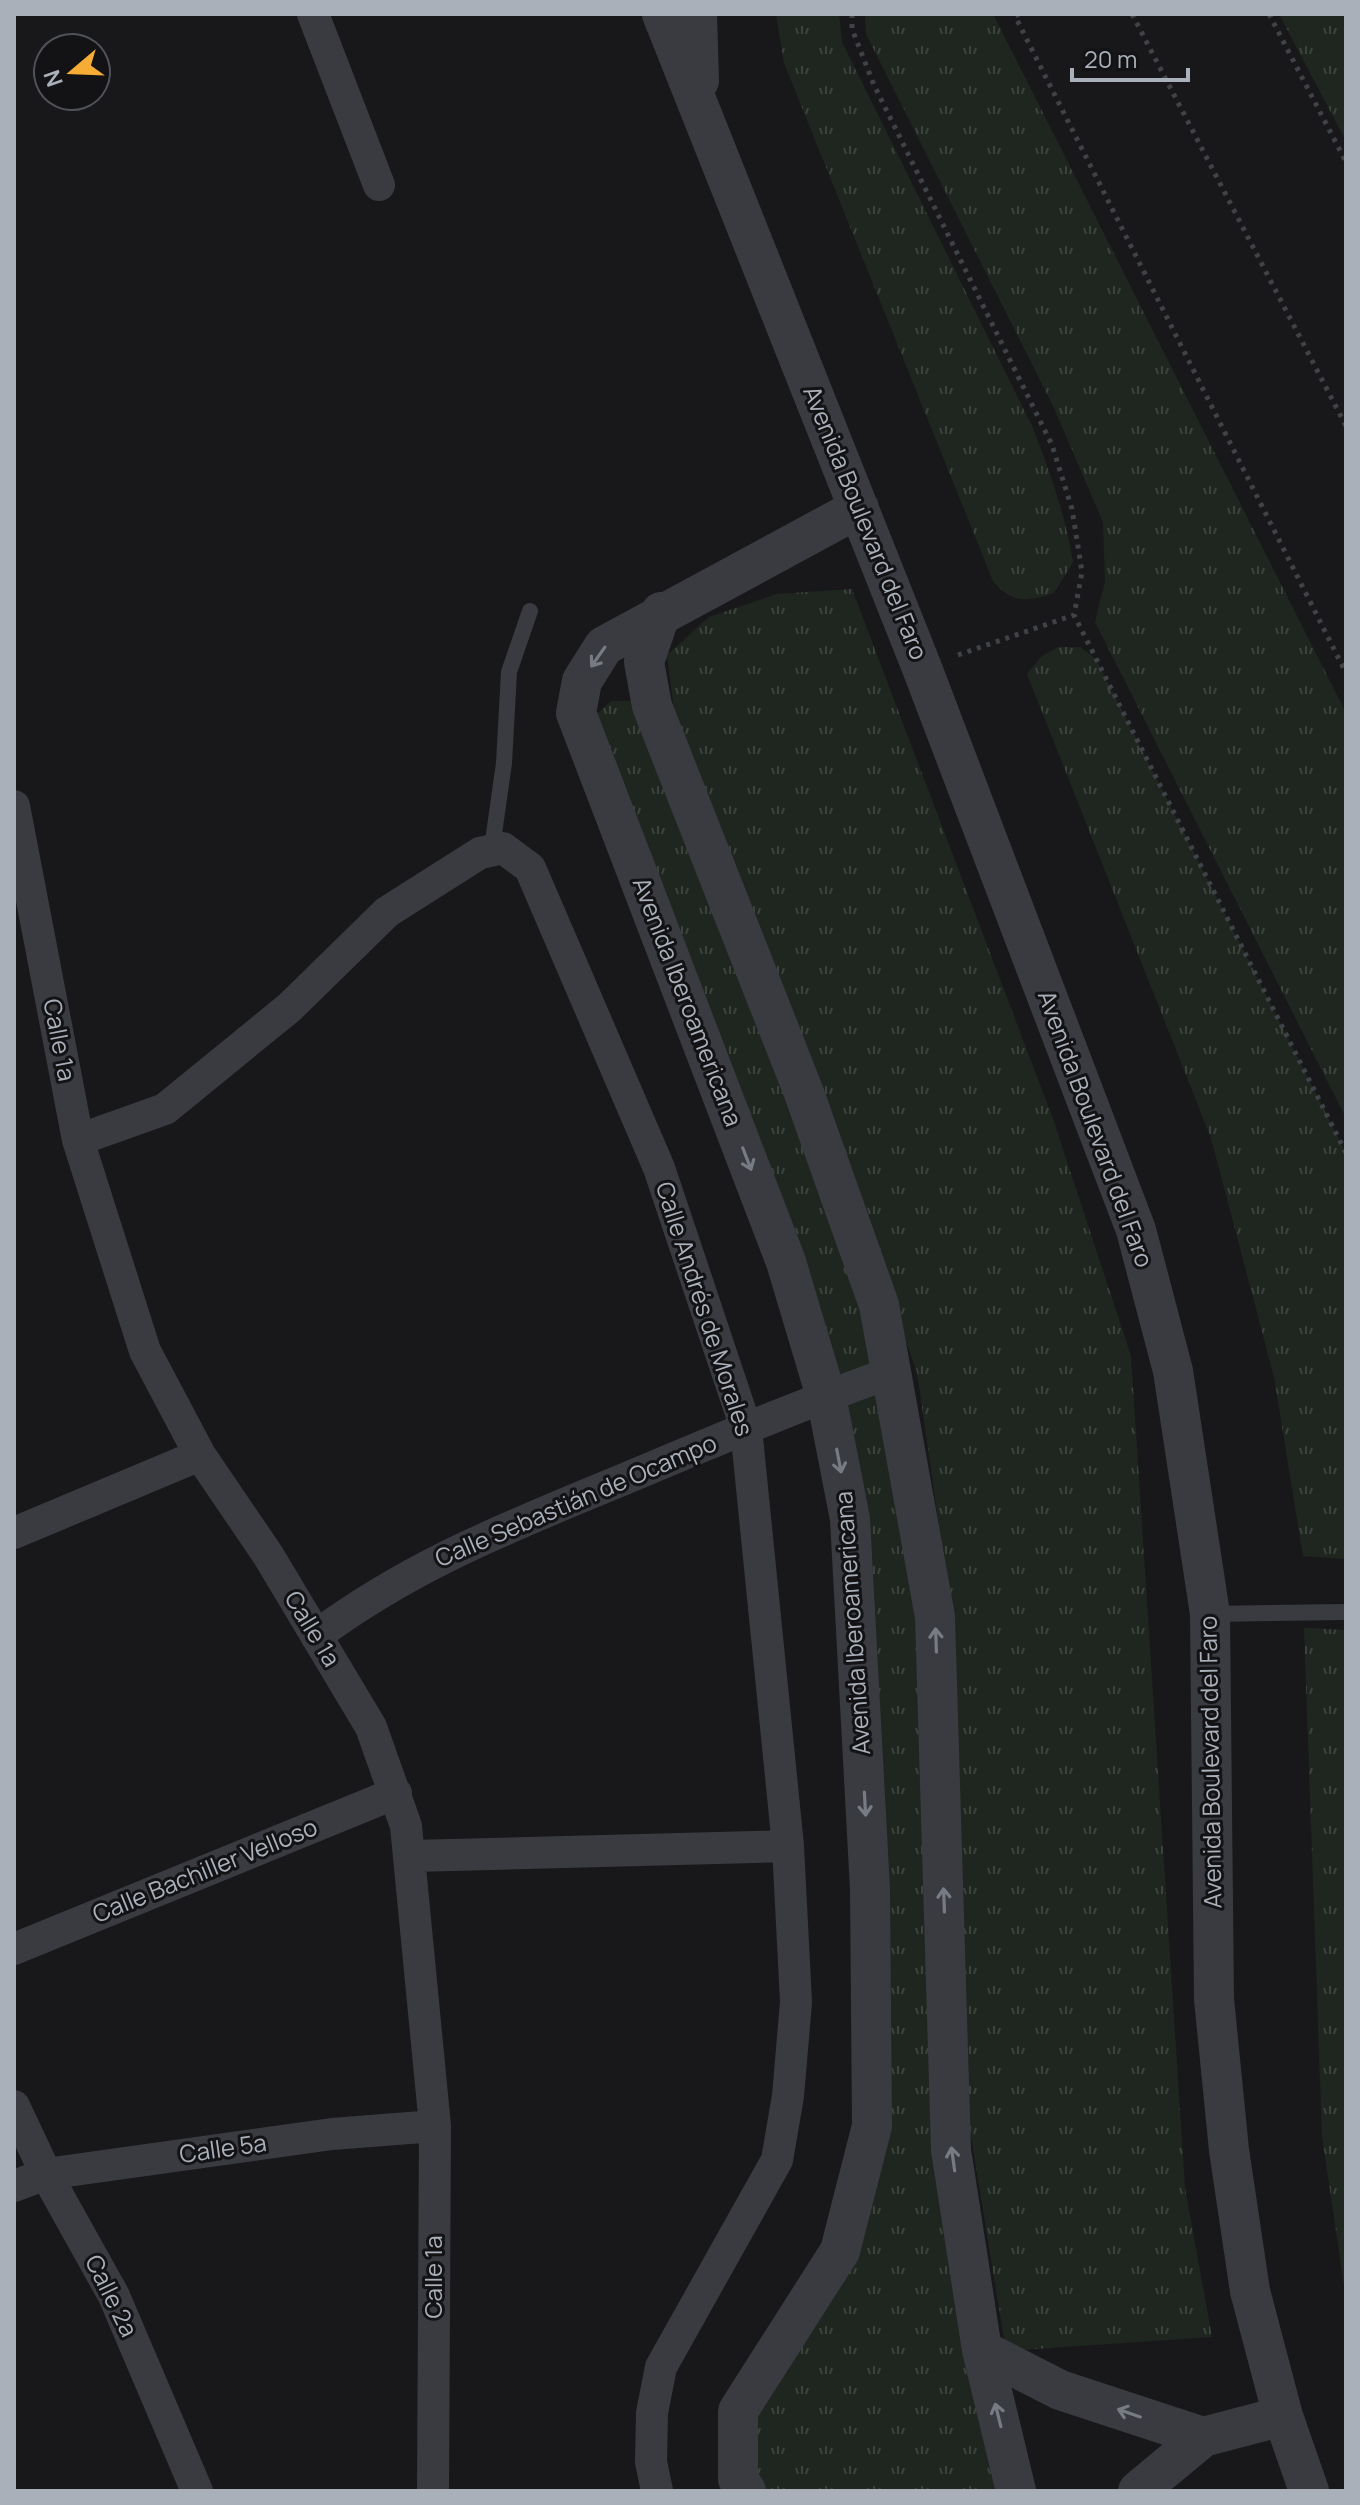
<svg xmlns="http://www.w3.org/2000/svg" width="1360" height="2505" viewBox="0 0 1360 2505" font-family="Manrope,sans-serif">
  <defs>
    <pattern id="grass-tufts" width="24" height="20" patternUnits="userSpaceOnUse" patternTransform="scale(2)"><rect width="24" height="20" fill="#1e261f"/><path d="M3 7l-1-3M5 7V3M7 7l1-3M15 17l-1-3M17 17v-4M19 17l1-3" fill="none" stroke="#3c433d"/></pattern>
  </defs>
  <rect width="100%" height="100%" fill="#18181b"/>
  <path fill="url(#grass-tufts)" d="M776,14H839L842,42L1032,426C1050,471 1065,515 1073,562L1054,593C1026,602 1013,604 993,581L784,63Z
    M865,14H993L1346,713V1118L1095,622L1105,582L1103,522L1054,408L866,34Z
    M1279,14H1346V141Z
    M852,589L1053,1119L1131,1356L1185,2188L1212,2337L1006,2351L970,2130L951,1610L917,1372L674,709L667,655L709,617L777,594Z
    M1058,647H1080L1096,659L1346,1153V1559L1303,1556L1274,1377L1211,1138L1027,674L1041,657Z
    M611,701H637L874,1312L925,1648L943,2157L1005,2491H756L749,2409L882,2112L857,1517L595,716Z
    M1304,1628L1346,1630V2299L1322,2136Z"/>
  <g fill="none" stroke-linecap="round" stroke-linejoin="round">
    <path stroke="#3f4247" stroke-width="5" stroke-dasharray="4 6" stroke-linecap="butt" d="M852,14V29L874,85L1052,445L1072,509L1082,572L1074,615L1346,1153
      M1019,14L1015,16L1346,673
      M1132,14L1346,426
      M1269,14L1346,162
      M958,655L1074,615"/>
    <path stroke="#393b40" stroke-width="16" d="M492,848L504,763L509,672L530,611
      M1210,1614L1346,1612"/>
    <path stroke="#393b40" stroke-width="32" d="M313,14L379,185
      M14,806L78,1140L145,1351L200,1455L268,1555L371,1727L406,1826L435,2126L433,2491
      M78,1140L165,1109L290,1007L387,912L480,853L503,848L530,868L659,1168L746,1428L788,1846L796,2002L788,2096L777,2160L661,2367L652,2413L651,2462L657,2491
      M14,1533L200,1455
      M316,1636C411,1565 509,1527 617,1482C708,1444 799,1405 893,1372
      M412,1856L788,1846
      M14,1949L396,1793
      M14,2106L46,2174L114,2296L197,2491
      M14,2186L46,2174L332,2134L435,2126"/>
    <path stroke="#393b40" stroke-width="40" d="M662,14L922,668L1136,1230L1173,1371L1210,1614L1214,1999L1229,2150L1250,2291L1283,2416L1309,2491
      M697,14L699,81
      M661,612L644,662L652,706L804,1093L879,1305L935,1617L951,2150L982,2350L1016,2491
      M982,2350L1060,2390L1203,2437
      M746,2491L738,2479V2411L840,2251L872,2126L870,1889L850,1519L826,1396L786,1262L576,713L582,681L604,646L859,508
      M1138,2491L1203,2437L1283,2416"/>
  </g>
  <defs><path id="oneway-shaft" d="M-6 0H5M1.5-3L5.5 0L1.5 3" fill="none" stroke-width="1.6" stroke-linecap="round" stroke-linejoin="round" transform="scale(2)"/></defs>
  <g stroke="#777b83">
    <use href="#oneway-shaft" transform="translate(598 657) rotate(125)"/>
    <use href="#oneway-shaft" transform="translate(747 1159) rotate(69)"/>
    <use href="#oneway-shaft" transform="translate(839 1461) rotate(79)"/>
    <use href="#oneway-shaft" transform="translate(936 1640) rotate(-92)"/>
    <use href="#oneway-shaft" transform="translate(865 1804) rotate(87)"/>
    <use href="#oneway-shaft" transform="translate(944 1900) rotate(-92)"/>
    <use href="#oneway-shaft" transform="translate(953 2159) rotate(-98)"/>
    <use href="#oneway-shaft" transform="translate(1129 2413) rotate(-161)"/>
    <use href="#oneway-shaft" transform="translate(998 2415) rotate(-104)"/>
  </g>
  <g text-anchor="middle" stroke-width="6" stroke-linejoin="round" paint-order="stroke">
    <g font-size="24" fill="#aab0ba" stroke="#131316">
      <text transform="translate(865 523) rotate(68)" y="8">Avenida Boulevard del Faro</text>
      <text transform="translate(687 1002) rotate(69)" y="8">Avenida Iberoamericana</text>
      <text transform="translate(59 1040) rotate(79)" y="8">Calle 1a</text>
      <text transform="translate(1095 1129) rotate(70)" y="8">Avenida Boulevard del Faro</text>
      <text transform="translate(704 1309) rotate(72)" y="8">Calle Andrés de Morales</text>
      <text transform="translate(576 1501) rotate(-23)" y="8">Calle Sebastián de Ocampo</text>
      <text transform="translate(853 1623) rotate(-94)" y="8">Avenida Iberoamericana</text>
      <text transform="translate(312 1629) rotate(59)" y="8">Calle 1a</text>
      <text transform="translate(1211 1762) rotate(-91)" y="8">Avenida Boulevard del Faro</text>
      <text transform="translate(205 1871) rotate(-22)" y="8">Calle Bachiller Velloso</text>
      <text transform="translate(223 2149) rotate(-8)" y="8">Calle 5a</text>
      <text transform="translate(434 2277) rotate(-90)" y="8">Calle 1a</text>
      <text transform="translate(111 2296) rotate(64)" y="8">Calle 2a</text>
    </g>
  </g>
  <rect width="1360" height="2505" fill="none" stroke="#aab0ba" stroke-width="32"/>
  <g transform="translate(72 72) rotate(251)"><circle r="38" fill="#131316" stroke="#4f5258" stroke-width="2"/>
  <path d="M0-6L14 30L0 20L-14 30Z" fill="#f6ac35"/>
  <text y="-12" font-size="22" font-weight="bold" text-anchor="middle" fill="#aab0ba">N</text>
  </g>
  <path d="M1072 68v12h116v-12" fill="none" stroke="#aab0ba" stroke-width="4"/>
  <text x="1084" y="68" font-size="24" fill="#aab0ba" stroke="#131316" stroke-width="6" paint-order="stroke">20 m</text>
</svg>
